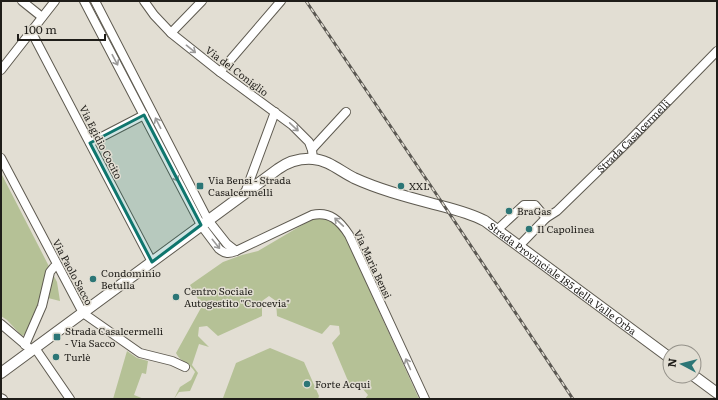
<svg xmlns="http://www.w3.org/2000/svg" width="718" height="400" viewBox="0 0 718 400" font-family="Literata,serif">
  <rect width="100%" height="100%" fill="#e2ded3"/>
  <path fill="#b5c196" d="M1,173L57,282L60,301L48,298L46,306L41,305L30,330L22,336L7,320L1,316Z
    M314,218C330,217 334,221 343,232L419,399H365L368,395L362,388H351L332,343L340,334L339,326L330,325L322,334L277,316L276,301L269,296L262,301V316L218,336L207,326L199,327L198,336L209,347L199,344L192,365L198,373L190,391L179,392L174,399L180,387L191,380L195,372C190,363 180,362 176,353L202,306L190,285L223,262L242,255L258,251Z
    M270,348L304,362L319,396L318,399H223V398L236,363Z
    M127,351L137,358L148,361L146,374L142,373L134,395L144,399H113Z"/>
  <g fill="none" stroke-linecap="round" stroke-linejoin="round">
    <defs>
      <g id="minor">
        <path d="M22,1L42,17"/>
        <path d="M84,1L201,225L219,249C225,254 229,254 236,251L312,215C330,211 340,221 349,235L425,399"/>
        <path d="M95,1L208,220L227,244L236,251"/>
        <path d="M144,1L154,15L171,33L220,72L292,125L309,142L312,150L313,159"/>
        <path d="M31,31L152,262"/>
        <path d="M171,33L202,1"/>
        <path d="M1,70L55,1"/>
        <path d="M220,72L281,1"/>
        <path d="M90,143L144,115"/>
        <path d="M312,149L346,112"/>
        <path d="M1,158L83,313L140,353L172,361L185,367"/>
        <path d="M245,193L275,112"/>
        <path id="s1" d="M546,218L557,211L630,140L717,51"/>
        <path d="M497,230L524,205H535L546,218L519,246"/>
        <path d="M1,324L28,347"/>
        <path d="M25,345L42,306L50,272L54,267"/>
        <path d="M35,348L70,399"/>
        <path d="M1,398L3,399"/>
      </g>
      <g id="major">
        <path id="s2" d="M1,373L278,169C288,162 300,158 313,159C328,160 340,171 354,178C378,189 404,196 430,203C449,208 468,212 485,221L670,358"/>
        <path d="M694,376L717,393"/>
      </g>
    </defs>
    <use href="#minor" stroke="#5e5a50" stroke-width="10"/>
    <use href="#major" stroke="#5e5a50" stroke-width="12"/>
    <use href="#minor" stroke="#fff" stroke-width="8"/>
    <use href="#major" stroke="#fff" stroke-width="10"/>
    <defs>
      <path id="rail" d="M306,1L445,207L573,399"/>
    </defs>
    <use href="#rail" stroke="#5a5751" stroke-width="3"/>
    <use href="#rail" stroke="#e2ded3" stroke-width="1.5" stroke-dasharray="4.5" stroke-linecap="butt"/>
  </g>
  <defs><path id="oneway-shaft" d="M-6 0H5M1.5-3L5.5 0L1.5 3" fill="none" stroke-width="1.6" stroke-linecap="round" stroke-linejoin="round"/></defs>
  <g stroke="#9a9998">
    <use href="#oneway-shaft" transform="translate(191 49) rotate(39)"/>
    <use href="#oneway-shaft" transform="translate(115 60) rotate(62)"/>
    <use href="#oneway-shaft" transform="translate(158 123) rotate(-117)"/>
    <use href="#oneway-shaft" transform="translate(294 127) rotate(43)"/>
    <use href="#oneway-shaft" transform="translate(175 176) rotate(62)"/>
    <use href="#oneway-shaft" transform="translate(339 222) rotate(-137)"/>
    <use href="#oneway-shaft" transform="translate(216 244) rotate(51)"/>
    <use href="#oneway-shaft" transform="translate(408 364) rotate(-114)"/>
  </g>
  <path fill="#0f766e" fill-opacity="0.2" stroke="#0f766e" stroke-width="3" stroke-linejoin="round" d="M144,115L201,225L152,262L90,143Z"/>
  <g fill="#2c7676" stroke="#e2ded3" stroke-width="1.5">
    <rect x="196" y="182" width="8" height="8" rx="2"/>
    <circle cx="401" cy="186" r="4"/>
    <circle cx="509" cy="211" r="4"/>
    <circle cx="529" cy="229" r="4"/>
    <circle cx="93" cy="279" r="4"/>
    <circle cx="176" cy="297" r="4"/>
    <rect x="53" y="333" width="8" height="8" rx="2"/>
    <circle cx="56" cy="357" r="4"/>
    <circle cx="307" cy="384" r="4"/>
  </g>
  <g text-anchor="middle" stroke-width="3" stroke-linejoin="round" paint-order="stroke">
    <g font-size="10" fill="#1f1d19" stroke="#e2ded3">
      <text transform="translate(237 71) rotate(37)" y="4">Via del Coniglio</text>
      <text dy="4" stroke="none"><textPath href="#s1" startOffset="120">Strada Casalcermelli</textPath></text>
      <text transform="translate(101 142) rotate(63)" y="4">Via Egidio Cocito</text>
      <text transform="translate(373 264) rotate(65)" y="4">Via Maria Bensi</text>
      <text transform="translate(73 272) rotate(62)" y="4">Via Paolo Sacco</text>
      <text dy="4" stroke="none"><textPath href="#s2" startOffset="661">Strada Provinciale 185 della Valle Orba</textPath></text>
    </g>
    <g font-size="10" fill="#1f1d19" stroke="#e2ded3" text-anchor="start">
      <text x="208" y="184">Via Bensi - Strada<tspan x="208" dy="12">Casalcermelli</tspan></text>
      <text x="409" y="190">XXL</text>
      <text x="517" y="215">BraGas</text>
      <text x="537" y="233">Il Capolinea</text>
      <text x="101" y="277">Condominio<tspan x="101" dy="12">Betulla</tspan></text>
      <text x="184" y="295">Centro Sociale<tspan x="184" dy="12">Autogestito "Crocevia"</tspan></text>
      <text x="65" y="335">Strada Casalcermelli<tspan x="65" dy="12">- Via Sacco</tspan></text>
      <text x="64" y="361">Turlè</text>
      <text x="315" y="388">Forte Acqui</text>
    </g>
  </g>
  <rect width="718" height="400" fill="none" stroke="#1f1d19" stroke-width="4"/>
  <g transform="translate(682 364) rotate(277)"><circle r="19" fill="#e2ded3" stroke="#949189"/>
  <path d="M0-3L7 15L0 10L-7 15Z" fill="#2c7676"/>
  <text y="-6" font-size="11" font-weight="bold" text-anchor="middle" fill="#1f1d19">N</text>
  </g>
  <path d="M18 34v6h87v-6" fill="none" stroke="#1f1d19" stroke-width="2"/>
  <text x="24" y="34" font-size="12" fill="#1f1d19" stroke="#e2ded3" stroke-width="3" paint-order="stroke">100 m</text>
</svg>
